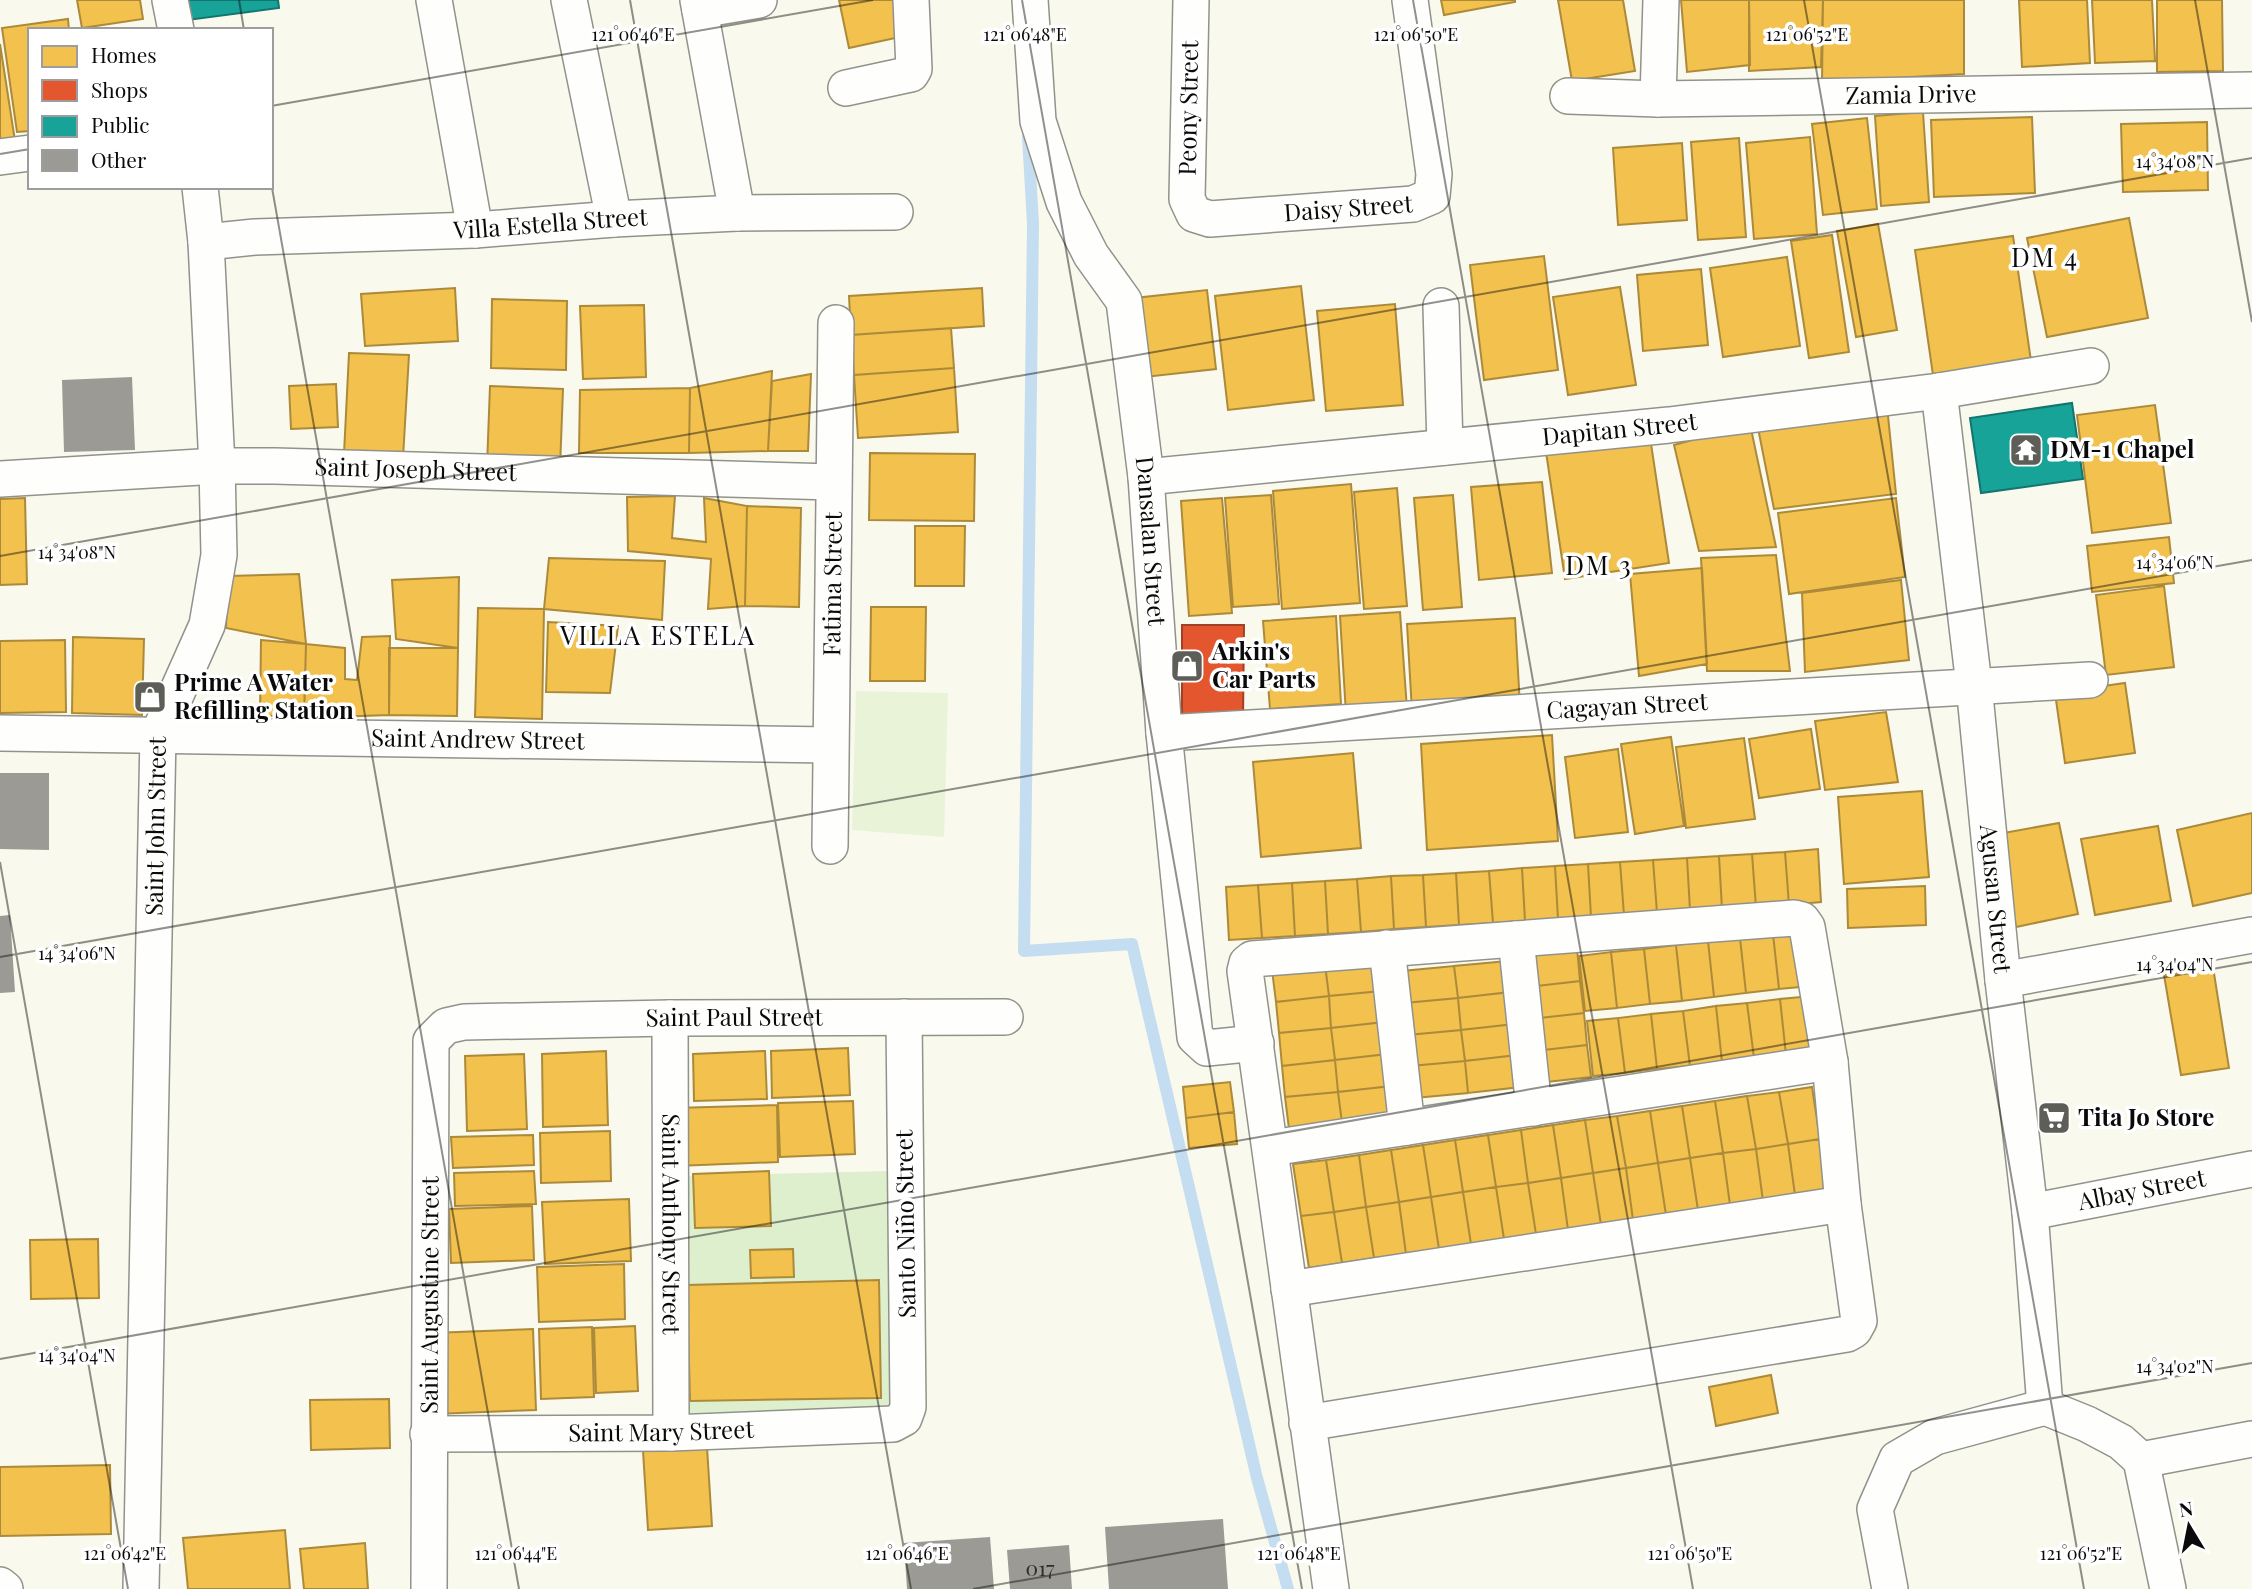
<svg xmlns="http://www.w3.org/2000/svg" width="2252" height="1589" viewBox="0 0 2252 1589" font-family="'Playfair Display',serif">
  <rect width="100%" height="100%" fill="#f9f9ed"/>
  <path fill="#deefce" d="M891,1171L892,1408L688,1413L684,1176Z"/>
  <path fill="#e8f3d8" d="M856,691L948,693L944,837L852,830Z"/>
  <path fill="#f2c14e" stroke="#ac8a3a" stroke-width="2" d="M77,0H140L143,19L82,28Z
    M839,0H893L900,37L849,48Z
    M1441,0H1515V2L1444,15Z
    M1558,0H1623L1635,71L1572,81Z
    M1681,0H1749L1750,65L1687,72Z
    M1749,0H1823L1821,67L1749,71Z
    M1823,0H1964V74L1822,82Z
    M2019,0H2087L2090,63L2022,67Z
    M2092,0H2152L2155,61L2095,63Z
    M2157,0H2222L2223,71L2157,72Z
    M68,19L69,30H30V131L17,132L2,28Z
    M0,44L15,141L0,143Z
    M1923,112L1929,202L1881,206L1875,116Z
    M2032,117L2035,193L1934,197L1931,120Z
    M1867,118L1877,209L1823,215L1812,124Z
    M2207,122L2208,190L2123,192L2121,124Z
    M1810,137L1817,234L1754,239L1746,143Z
    M1739,138L1746,237L1698,240L1691,142Z
    M1682,143L1687,220L1618,225L1613,148Z
    M2129,218L2148,318L2047,337L2027,238Z
    M1878,224L1897,330L1856,337L1837,231Z
    M1832,235L1849,352L1809,358L1791,241Z
    M2013,236L2031,361L1933,375L1915,250Z
    M1544,256L1558,370L1484,380L1470,265Z
    M1787,257L1800,346L1723,357L1710,268Z
    M1701,269L1708,345L1643,351L1637,275Z
    M1301,286L1314,400L1228,410L1215,296Z
    M1620,287L1636,385L1568,395L1553,297Z
    M455,288L458,341L365,346L361,294Z
    M982,288L984,326L851,335L849,296Z
    M1207,290L1216,369L1145,377L1135,298Z
    M492,299L567,301L566,370L491,368Z
    M1395,304L1403,405L1326,411L1317,311Z
    M644,305L646,377L583,379L580,306Z
    M951,328L954,368L854,375L851,335Z
    M349,353L409,355L403,458L344,454Z
    M954,368L958,432L858,438L854,375Z
    M772,371L768,451L689,453L690,388Z
    M811,374L808,451H768L772,381Z
    M336,384L338,427L291,429L289,386Z
    M490,386L563,389L560,468L487,466Z
    M690,388L689,453H579L580,390Z
    M2155,405L2171,523L2092,533L2077,415Z
    M1887,406L1896,494L1774,509L1757,423Z
    M1750,424L1776,547L1699,551L1674,445Z
    M1650,437L1669,563L1565,579L1546,452Z
    M870,453L975,454L974,521L869,520Z
    M1542,482L1552,573L1479,580L1471,487Z
    M1351,484L1360,603L1282,609L1273,491Z
    M1397,488L1407,606L1364,609L1354,492Z
    M1271,495L1279,604L1233,607L1225,498Z
    M1453,495L1462,607L1423,610L1414,498Z
    M675,496L672,538L706,542L704,498L747,506L745,606L708,609L711,559L628,551L627,497Z
    M25,498L27,584L0,585V499Z
    M1222,498L1232,613L1189,616L1181,501Z
    M1896,498L1905,577L1789,594L1778,513Z
    M747,506L801,508L799,607L745,606Z
    M915,526H965L964,586H915Z
    M2169,537L2174,583L2092,592L2087,546Z
    M1776,555L1790,671H1707L1701,558Z
    M549,558L665,561L662,620L544,609Z
    M1702,568L1707,664L1639,676L1630,574Z
    M299,574L306,644L226,628L228,576Z
    M459,577L458,648L396,639L392,580Z
    M1901,580L1909,660L1805,672L1802,593Z
    M2164,586L2174,667L2106,675L2096,595Z
    M871,607H926L925,681H870Z
    M478,608L544,609L542,719L475,717Z
    M1400,612L1407,709L1346,714L1340,616Z
    M1336,616L1341,704L1270,709L1263,621Z
    M1515,618L1520,706L1412,712L1407,624Z
    M548,622L618,626L610,693L546,692Z
    M390,636L389,715L304,718L306,644L345,648V679L357,680L362,637Z
    M73,637L144,639L142,715L72,713Z
    M65,640L66,712L0,713V641Z
    M261,640L306,644L304,718L260,715Z
    M389,648H458L457,716L389,715Z
    M2125,683L2135,753L2065,763L2055,693Z
    M1886,712L1898,782L1825,790L1815,721Z
    M1811,729L1820,789L1759,798L1749,739Z
    M1552,735L1558,841L1427,850L1421,744Z
    M1671,737L1684,826L1635,834L1621,744Z
    M1744,738L1755,819L1686,828L1676,747Z
    M1618,749L1628,832L1575,838L1565,757Z
    M1353,753L1361,848L1261,857L1253,762Z
    M1922,791L1929,877L1844,884L1838,797Z
    M2252,813V893L2193,906L2177,830Z
    M2059,823L2078,914L2016,927L1998,834Z
    M2158,826L2171,901L2095,915L2081,839Z
    M1818,849L1821,902L1789,905L1785,852Z
    M1785,852L1789,905L1756,907L1752,854Z
    M1752,854L1756,907L1722,909L1719,856Z
    M1719,856L1722,909L1690,910L1687,858Z
    M1687,858L1690,910L1657,913L1653,860Z
    M1653,860L1657,913L1624,915L1620,862Z
    M1620,862L1624,915L1591,917L1588,864Z
    M1588,864L1591,917L1558,919L1555,866Z
    M1555,866L1558,919L1525,921L1522,868Z
    M1522,868L1525,921L1493,923L1489,871Z
    M1489,871L1493,923L1459,925L1456,873Z
    M1456,873L1459,925L1426,927L1423,875Z
    M1423,875L1426,927L1394,929L1391,876Z
    M1391,876L1394,929L1361,932L1357,879Z
    M1357,879L1361,932L1328,934L1325,881Z
    M1325,881L1328,934L1295,936L1292,883Z
    M1292,883L1295,936L1262,938L1258,885Z
    M1258,885L1262,938L1229,940L1226,887Z
    M1925,886L1926,925L1848,928L1847,889Z
    M1805,931L1811,986L1779,989L1773,934Z
    M1773,934L1779,989L1746,993L1740,938Z
    M1740,938L1746,993L1714,997L1708,941Z
    M1708,941L1714,997L1682,1001L1676,945Z
    M1676,945L1682,1001L1650,1004L1644,949Z
    M1577,948L1580,981L1528,987L1524,955Z
    M1644,949L1650,1004L1617,1008L1611,952Z
    M1611,952L1617,1008L1585,1011L1579,956Z
    M1378,959L1381,991L1329,996L1325,965Z
    M1507,961L1510,992L1458,998L1454,966Z
    M1325,965L1329,996L1276,1002L1272,970Z
    M1454,966L1458,998L1405,1003L1402,971Z
    M2213,967L2229,1068L2181,1075L2164,975Z
    M1580,981L1584,1013L1531,1019L1528,987Z
    M1381,991L1384,1022L1331,1028L1329,996Z
    M1510,992L1514,1024L1461,1030L1458,998Z
    M1329,996L1331,1028L1279,1033L1276,1002Z
    M1812,996L1819,1051L1786,1055L1780,999Z
    M1458,998L1461,1030L1408,1035L1405,1003Z
    M1780,999L1786,1055L1754,1058L1747,1003Z
    M1747,1003L1754,1058L1722,1062L1716,1006Z
    M1716,1006L1722,1062L1690,1066L1683,1011Z
    M1683,1011L1690,1066L1657,1069L1651,1014Z
    M1584,1013L1587,1045L1535,1051L1531,1019Z
    M1651,1014L1657,1069L1625,1073L1618,1018Z
    M1618,1018L1625,1073L1593,1076L1587,1021Z
    M1384,1022L1387,1054L1335,1060L1331,1028Z
    M1514,1024L1517,1055L1465,1061L1461,1030Z
    M1331,1028L1335,1060L1282,1066L1279,1033Z
    M1461,1030L1465,1061L1411,1066L1408,1035Z
    M1587,1045L1591,1077L1538,1083L1535,1051Z
    M848,1048L850,1095L772,1098L771,1051Z
    M606,1051L608,1125L543,1127L542,1054Z
    M765,1051L767,1099L694,1101L693,1054Z
    M524,1054L527,1129L467,1131L465,1056Z
    M1387,1054L1391,1086L1338,1092L1335,1060Z
    M1517,1055L1521,1087L1468,1093L1465,1061Z
    M1335,1060L1338,1092L1285,1097L1282,1066Z
    M1465,1061L1468,1093L1415,1098L1411,1066Z
    M1230,1082L1234,1112L1186,1118L1183,1087Z
    M1391,1086L1394,1117L1342,1123L1338,1092Z
    M1812,1087L1820,1139L1788,1144L1779,1092Z
    M1338,1092L1342,1123L1289,1129L1285,1097Z
    M1779,1092L1788,1144L1756,1149L1747,1096Z
    M1747,1096L1756,1149L1723,1153L1715,1101Z
    M853,1101L855,1154L780,1157L778,1103Z
    M1715,1101L1723,1153L1690,1158L1682,1106Z
    M777,1105L778,1162L676,1166L674,1108Z
    M1682,1106L1690,1158L1658,1163L1650,1111Z
    M1650,1111L1658,1163L1626,1168L1617,1116Z
    M1234,1112L1237,1144L1189,1148L1186,1118Z
    M1617,1116L1626,1168L1593,1173L1585,1120Z
    M1585,1120L1593,1173L1561,1178L1553,1125Z
    M1553,1125L1561,1178L1528,1183L1521,1130Z
    M1521,1130L1528,1183L1496,1187L1488,1135Z
    M610,1131L611,1181L541,1183L540,1133Z
    M533,1135L534,1165L453,1168L451,1137Z
    M1488,1135L1496,1187L1463,1192L1455,1140Z
    M1820,1139L1828,1191L1795,1195L1788,1144Z
    M1455,1140L1463,1192L1431,1197L1423,1145Z
    M1788,1144L1795,1195L1763,1201L1756,1149Z
    M1423,1145L1431,1197L1399,1202L1391,1150Z
    M1756,1149L1763,1201L1730,1205L1723,1153Z
    M1391,1150L1399,1202L1366,1207L1359,1155Z
    M1723,1153L1730,1205L1698,1210L1690,1158Z
    M1359,1155L1366,1207L1334,1212L1326,1160Z
    M1690,1158L1698,1210L1666,1215L1658,1163Z
    M1326,1160L1334,1212L1301,1216L1293,1164Z
    M1658,1163L1666,1215L1633,1220L1626,1168Z
    M1626,1168L1633,1220L1601,1225L1593,1173Z
    M534,1171L536,1204L455,1206L454,1173Z
    M769,1171L771,1226L695,1228L693,1174Z
    M1593,1173L1601,1225L1568,1230L1561,1178Z
    M1561,1178L1568,1230L1536,1234L1528,1183Z
    M1528,1183L1536,1234L1504,1239L1496,1187Z
    M1496,1187L1504,1239L1471,1244L1463,1192Z
    M1463,1192L1471,1244L1439,1249L1431,1197Z
    M1431,1197L1439,1249L1406,1254L1399,1202Z
    M629,1199L631,1261L545,1264L542,1202Z
    M1399,1202L1406,1254L1374,1258L1366,1207Z
    M532,1206L534,1260L451,1263L449,1209Z
    M1366,1207L1374,1258L1342,1263L1334,1212Z
    M1334,1212L1342,1263L1309,1268L1301,1216Z
    M98,1239L99,1298L31,1299L30,1240Z
    M793,1249L794,1277L751,1278L750,1250Z
    M624,1264L625,1319L539,1322L537,1267Z
    M879,1280L881,1398L690,1401L687,1285Z
    M635,1326L638,1391L596,1393L594,1328Z
    M592,1327L594,1397L541,1399L539,1329Z
    M533,1329L536,1410L434,1414L432,1333Z
    M1771,1375L1778,1413L1716,1426L1709,1387Z
    M389,1399L390,1448L311,1450L310,1400Z
    M707,1447L712,1526L648,1530L643,1451Z
    M110,1465L111,1534L0,1536V1467Z
    M285,1530L290,1589H188L183,1538Z
    M365,1543L368,1589H304L300,1549Z"/>
  <path fill="#e4572e" stroke="#a34023" stroke-width="2" d="M1182,625H1244L1243,721H1182Z"/>
  <path fill="#17a398" stroke="#13756d" stroke-width="2" d="M184,0H278L279,8L188,20Z
    M2072,403L2083,479L1981,493L1970,418Z"/>
  <g fill="none" stroke-linecap="round" stroke-linejoin="round">
    <path stroke="#c5ddf1" stroke-width="12" d="M1028,137L1033,224L1024,951L1132,944L1257,1478L1288,1589"/>
  </g>
  <path fill="#9b9a94" d="M132,377L135,450L64,452L62,380Z
    M0,773H49V850L0,849Z
    M10,915L15,992L0,993V916Z
    M1223,1519L1228,1589H1109L1105,1527Z
    M990,1537L994,1589H907L904,1543Z
    M1069,1545L1072,1589H1010L1007,1550Z"/>
  <g fill="none" stroke-linecap="round" stroke-linejoin="round">
    <defs>
      <g id="street">
        <path d="M170,0L176,30"/>
        <path d="M434,0L475,230"/>
        <path d="M569,0L614,219"/>
        <path d="M698,0L737,213"/>
        <path id="s1" d="M1030,0L1038,121L1064,202L1091,255L1124,301L1146,477L1164,733L1195,1037L1207,1048L1256,1043"/>
        <path id="s2" d="M1191,0L1187,199L1194,214L1210,219L1413,204L1432,196L1434,174L1410,0"/>
        <path d="M700,10L759,0"/>
        <path d="M846,88L911,74L914,69L911,0"/>
        <path id="s3" d="M1568,96L1658,99L2252,90"/>
        <path d="M1658,99L1661,0"/>
        <path d="M0,157L30,153"/>
        <path id="s4" d="M206,242L255,237L475,230L614,219L737,213L895,212"/>
        <path d="M1441,306L1445,447"/>
        <path id="s5" d="M1939,391L1974,685L2003,980L2030,1212L2045,1407"/>
        <path id="s6" d="M1146,477L1669,425L1939,391L2091,366"/>
        <path id="s7" d="M0,479L217,466H275L833,482"/>
        <path id="s8" d="M0,733L830,745"/>
        <path id="s9" d="M1164,733L2090,680"/>
        <path id="s10" d="M830,846L836,323"/>
        <path d="M1516,939L1534,1108"/>
        <path d="M1387,948L1407,1127"/>
        <path d="M2003,980L2252,935"/>
        <path id="s11" d="M670,1018L671,1433"/>
        <path d="M1271,1148L1830,1062"/>
        <path id="s12" d="M2030,1212L2252,1169"/>
        <path d="M1289,1289L1843,1204"/>
        <path d="M1307,1423L1847,1334L1854,1330L1859,1321L1843,1204L1830,1062L1807,927L1802,920L1794,918L1252,959L1247,963L1245,971L1331,1589"/>
        <path id="s13" d="M428,1434L671,1433L893,1424L904,1418L908,1407L904,1017"/>
        <path d="M2141,1460L2252,1439"/>
        <path d="M0,1585L5,1589"/>
        <path id="s14" d="M141,1589L158,735L207,625L219,555L217,466L206,242L200,187"/>
        <path id="s15" d="M429,1589L431,1041L446,1026L464,1022L670,1018L1005,1017"/>
        <path d="M1890,1589L1875,1509L1897,1459L1935,1437L2045,1407L2087,1424L2121,1442L2141,1460L2168,1589"/>
      </g>
    </defs>
    <use href="#street" stroke="#92928c" stroke-width="38"/>
    <use href="#street" stroke="#fefefc" stroke-width="35"/>
  </g>
  <path fill="none" stroke="#0a0a0a" stroke-width="2" stroke-opacity="0.45" d="M239,0L244,30M630,0L911,1589M1022,0L1302,1589M1413,0L1693,1589M1804,0L2084,1589M2195,0L2252,322M271,106L873,0M0,154L30,149M271,182L519,1589M0,556L2252,158M0,862L128,1589M0,957L2252,560M0,1359L2252,962M973,1589L2252,1363"/>
  <defs>
    <symbol id="temple-square" viewBox="-11 -11 22 22"><rect x="-9" y="-9" width="18" height="18" rx="4" fill="#5e5e59" stroke="#fff"/><path d="M0-6L5-2H3V0L6.5 2.5H4V6H1.5V3h-3V6H-4V2.5H-6.5L-3 0V-2H-5Z" fill="#fff"/></symbol>
    <symbol id="shop-square" viewBox="-11 -11 22 22"><rect x="-9" y="-9" width="18" height="18" rx="4" fill="#5e5e59" stroke="#fff"/><path d="M-5-2.5h2.3a2.7 3.5 0 0 1 5.4 0H5L5.5 6h-11ZM-1.5-2.5h3a1.5 2.3 0 0 0-3 0Z" fill="#fff"/></symbol>
    <symbol id="supermarket-square" viewBox="-11 -11 22 22"><rect x="-9" y="-9" width="18" height="18" rx="4" fill="#5e5e59" stroke="#fff"/><path d="M-6-5.5h2.5l.6 2H6L4.5 2H-2.5L-4.4-4H-6ZM-1.5 3.2a1.3 1.3 0 1 0 .1 0ZM3 3.2a1.3 1.3 0 1 0 .1 0Z" fill="#fff"/></symbol>
  </defs>
  <g fill-rule="evenodd">
    <use href="#temple-square" x="2007" y="431" width="38" height="38"/>
    <use href="#shop-square" x="1168" y="647" width="38" height="38"/>
    <use href="#shop-square" x="131" y="678" width="38" height="38"/>
    <use href="#supermarket-square" x="2035" y="1099" width="38" height="38"/>
  </g>
  <g text-anchor="middle" stroke-width="7" stroke-linejoin="round" paint-order="stroke">
    <g font-size="21" fill="#2e2e2c">
      <text x="1040" y="1576">017</text>
    </g>
    <g font-size="24" fill="#0a0a0a" stroke="#fff">
      <text dy="8" stroke="none"><textPath href="#s3" startOffset="343">Zamia Drive</textPath></text>
      <text transform="translate(1189 108) rotate(-89)" y="8">Peony Street</text>
      <text dy="8" stroke="none"><textPath href="#s2" startOffset="371">Daisy Street</textPath></text>
      <text dy="8" stroke="none"><textPath href="#s4" startOffset="345">Villa Estella Street</textPath></text>
      <text dy="8" stroke="none"><textPath href="#s6" startOffset="476">Dapitan Street</textPath></text>
      <text dy="8" stroke="none"><textPath href="#s7" startOffset="416">Saint Joseph Street</textPath></text>
      <text dy="8" stroke="none"><textPath href="#s1" startOffset="564">Dansalan Street</textPath></text>
      <text dy="8" stroke="none"><textPath href="#s10" startOffset="262">Fatima Street</textPath></text>
      <text dy="8" stroke="none"><textPath href="#s9" startOffset="464">Cagayan Street</textPath></text>
      <text dy="8" stroke="none"><textPath href="#s8" startOffset="478">Saint Andrew Street</textPath></text>
      <text dy="8" stroke="none"><textPath href="#s14" startOffset="763">Saint John Street</textPath></text>
      <text dy="8" stroke="none"><textPath href="#s5" startOffset="511">Agusan Street</textPath></text>
      <text dy="8" stroke="none"><textPath href="#s15" startOffset="858">Saint Paul Street</textPath></text>
      <text dy="8" stroke="none"><textPath href="#s12" startOffset="114">Albay Street</textPath></text>
      <text transform="translate(906 1224) rotate(-91)" y="8">Santo Niño Street</text>
      <text dy="8" stroke="none"><textPath href="#s11" startOffset="206">Saint Anthony Street</textPath></text>
      <text dy="8" stroke="none"><textPath href="#s15" startOffset="294">Saint Augustine Street</textPath></text>
      <text dy="8" stroke="none"><textPath href="#s13" startOffset="233">Saint Mary Street</textPath></text>
    </g>
    <g font-size="24" font-weight="bold" fill="#0a0a0a" stroke="#fff" text-anchor="start">
      <text x="2050" y="458">DM-1 Chapel</text>
      <text x="1212" y="660">Arkin's<tspan x="1212" dy="28">Car Parts</tspan></text>
      <text x="174" y="691">Prime A Water<tspan x="174" dy="28">Refilling Station</tspan></text>
      <text x="2078" y="1126">Tita Jo Store</text>
    </g>
    <g font-size="26" letter-spacing="2" fill="#0a0a0a" stroke="#fff">
      <text x="2045" y="267">DM 4</text>
      <text x="1599" y="575">DM 3</text>
      <text x="658" y="645">VILLA ESTELA</text>
    </g>
  </g>
  <g font-size="18" text-anchor="middle" fill="#0a0a0a" stroke="#fff" stroke-width="7" stroke-linejoin="round" paint-order="stroke">
    <text x="633" y="41">121°06'46"E</text>
    <text x="1025" y="41">121°06'48"E</text>
    <text x="1416" y="41">121°06'50"E</text>
    <text x="1807" y="41">121°06'52"E</text>
    <text x="2175" y="168">14°34'08"N</text>
    <text x="77" y="559">14°34'08"N</text>
    <text x="2175" y="569">14°34'06"N</text>
    <text x="77" y="960">14°34'06"N</text>
    <text x="2175" y="971">14°34'04"N</text>
    <text x="77" y="1362">14°34'04"N</text>
    <text x="2175" y="1373">14°34'02"N</text>
    <text x="125" y="1560">121°06'42"E</text>
    <text x="516" y="1560">121°06'44"E</text>
    <text x="907" y="1560">121°06'46"E</text>
    <text x="1299" y="1560">121°06'48"E</text>
    <text x="1690" y="1560">121°06'50"E</text>
    <text x="2081" y="1560">121°06'52"E</text>
  </g>
  <rect x="28" y="28" width="245" height="161" fill="#ffffff" stroke="#9d9d9d" stroke-width="2"/>
  <rect x="42" y="46" width="35" height="21" fill="#f2c14e" stroke="#9d9d9d" stroke-width="2"/>
  <text x="91" y="63" font-size="21" fill="#0a0a0a">Homes</text>
  <rect x="42" y="80" width="35" height="21" fill="#e4572e" stroke="#9d9d9d" stroke-width="2"/>
  <text x="91" y="98" font-size="21" fill="#0a0a0a">Shops</text>
  <rect x="42" y="116" width="35" height="21" fill="#17a398" stroke="#9d9d9d" stroke-width="2"/>
  <text x="91" y="133" font-size="21" fill="#0a0a0a">Public</text>
  <rect x="42" y="150" width="35" height="21" fill="#9b9a94" stroke="#9d9d9d" stroke-width="2"/>
  <text x="91" y="168" font-size="21" fill="#0a0a0a">Other</text>
  <g transform="translate(2189 1526) rotate(350)" stroke="#ffffff" stroke-width="5" paint-order="stroke">
  <path d="M0-5L12 26L0 18L-12 26Z" fill="#0a0a0a"/>
  <text y="-10" font-size="19" font-weight="bold" text-anchor="middle" fill="#0a0a0a">N</text>
  </g>
</svg>
